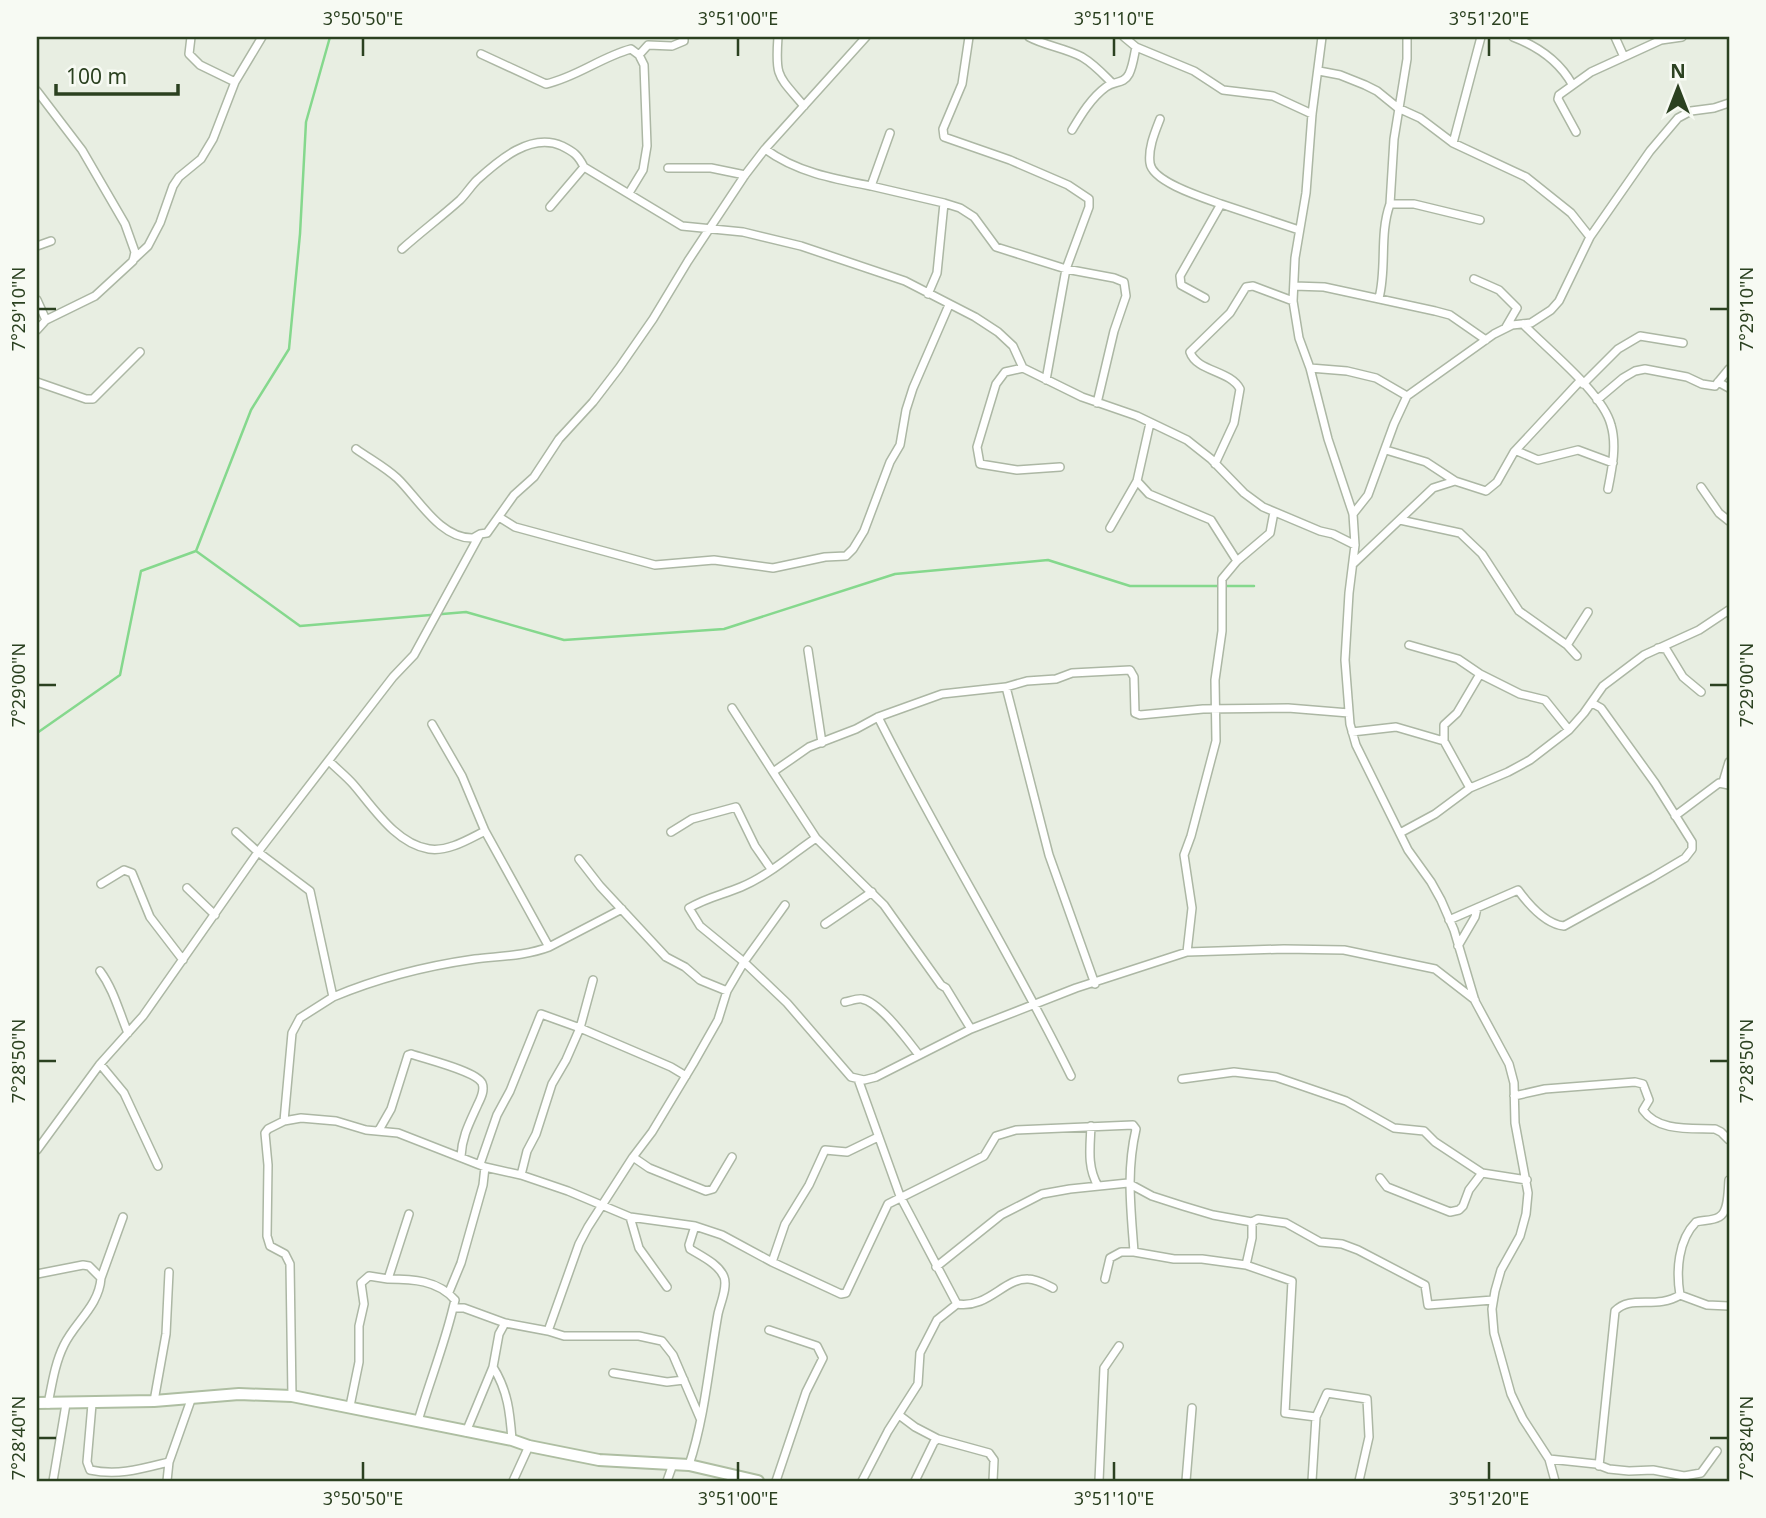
<svg xmlns="http://www.w3.org/2000/svg" width="1766" height="1518" viewBox="0 0 1766 1518" font-family="'Noto Sans',sans-serif">
  <rect width="100%" height="100%" fill="#e8eee2"/>
  <g fill="none" stroke-linecap="round" stroke-linejoin="round">
    <path stroke="#85d88d" stroke-width="2.5" d="M196,551L300,626L466,612L564,640L724,629L895,574L1048,560L1130,586H1254
      M37,733L120,675L141,571L196,551L251,410L289,349L300,234L306,122L330,37"/>
    <defs>
      <path id="street" d="M191,37L189,54L200,65L235,82
        M778,37C775,78 778,75 804,106
        M969,37L962,84L943,129L944,137L1010,160L1068,185L1089,199V207L1066,269L1046,380
        M1029,37C1046,46 1065,48 1082,57C1094,64 1103,74 1112,83
        M1124,37L1136,47L1194,71L1223,90L1273,96L1312,114
        M1322,37L1312,114L1306,193L1295,258L1293,301L1299,338L1310,368L1328,439L1353,514L1355,545L1349,593L1345,660L1350,724L1356,745L1408,850L1431,882L1441,900L1454,930L1475,1001L1509,1064L1514,1083L1515,1123L1528,1193L1526,1214L1520,1236L1501,1270L1495,1291L1492,1309L1494,1333L1511,1394L1523,1419L1549,1459L1555,1481
        M1513,37C1537,46 1559,61 1572,84
        M1615,37L1624,57
        M481,54L546,84C577,77 601,57 631,49L639,55L644,65L647,146L643,170L629,193
        M639,55L648,45L672,46L684,41V37
        M1319,71L1340,75L1365,85L1377,91L1398,108L1420,118L1453,143L1526,177L1571,213L1590,237
        M37,91L82,150L125,224L135,252L133,261L95,296L46,320L37,330
        M1160,119C1155,132 1148,148 1150,163C1152,182 1204,198 1221,204
        M1072,130C1081,115 1091,98 1106,87C1114,81 1124,84 1129,74C1133,66 1134,56 1136,47
        M1576,132L1558,99L1559,95L1591,72L1661,40L1682,37
        M890,133L871,186L944,203L937,273L928,294
        M1453,143L1481,37
        M765,149C796,172 834,179 871,186
        M668,168H711L745,175
        M944,203L960,208L974,217L996,247L1066,269L1114,278L1124,282L1126,296L1114,331L1097,403
        M1390,204L1394,139L1407,59V37
        M550,207L584,167
        M37,246L51,241
        M402,249C421,232 441,217 460,200C466,194 471,186 477,180C499,160 531,132 562,146C574,152 578,155 584,167L682,226L743,232L801,246L905,281L975,317L998,332L1013,346L1023,368L1082,397L1137,416L1187,440L1211,459L1244,493L1263,507L1320,531L1333,534L1355,545
        M133,260L148,246L160,223L173,186L179,177L201,159L213,139L235,82L262,37
        M1474,279L1499,290L1517,308L1506,327
        M1294,286L1324,287L1435,311L1450,315L1486,340
        M1205,298L1181,285L1180,276L1221,204L1299,230
        M1379,298C1387,267 1379,235 1390,204H1414L1480,220
        M37,300L46,320
        M1523,324C1547,349 1603,393 1611,425C1617,445 1612,469 1608,489
        M1023,368L1005,372L996,384L977,447L980,464L1017,470L1060,467
        M1310,368L1347,371L1376,378L1407,396
        M37,382L86,399H93L140,352
        M1718,382L1729,388
        M1583,384L1618,349L1640,336L1683,343
        M1597,400L1623,378L1635,371L1645,369L1687,377L1702,384L1715,386L1729,369
        M1150,423L1137,481L1149,494L1211,520L1237,561
        M356,449C370,459 385,467 397,478C418,498 440,539 473,538L480,534L487,533L514,495L534,477L559,439L593,402L619,368L653,319L688,261L745,175L765,149L866,37
        M1386,450L1426,462L1455,481
        M1517,451L1538,460L1578,450L1613,463
        M1215,464L1234,423L1240,389C1230,370 1197,372 1190,352L1230,313L1246,287L1253,286L1293,301
        M1701,487L1719,513L1729,521
        M1353,514L1368,495L1394,424L1407,396L1494,334L1512,325L1531,323L1551,310L1559,301L1590,237L1650,151L1678,118L1691,111L1714,108L1729,103
        M499,517L515,527L655,565L714,560L773,568L825,557L846,556L853,549L864,531L890,462L900,445L906,410L913,388L949,305
        M1400,520L1460,533L1482,554L1519,611L1567,645L1577,656
        M1110,528L1137,481
        M1353,564L1433,488L1455,481L1486,491L1497,482L1514,452L1580,381
        M1409,645L1458,659L1480,674L1520,694L1545,700L1569,730
        M1567,645L1588,612
        M1658,648L1666,649L1683,677L1701,692
        M808,650L822,743
        M1006,687L1027,681L1056,679L1072,673L1130,670L1134,677L1135,713L1140,715L1203,709L1288,708L1349,713
        M732,708L773,772
        M878,717C939,839 1011,954 1071,1076
        M1352,732L1396,727L1444,741L1470,788
        M1444,741V725L1457,713L1480,674
        M329,761C337,769 346,776 353,784C373,807 396,844 429,849C448,852 469,839 485,831
        M1723,782L1729,762
        M1675,816L1719,783L1729,785
        M236,832L258,852L310,891L333,997C378,978 426,966 475,959C500,956 525,956 549,947L485,831L462,776L432,724
        M671,832L692,819L736,807L755,846L771,869
        M1400,833L1435,814L1470,788L1508,772L1530,760L1569,730L1584,713L1603,686L1644,655L1699,630L1729,610
        M816,838C792,854 768,876 741,887C722,895 708,897 689,908L700,926L744,962L787,1003L851,1077L864,1080L876,1077L971,1029L1076,988L1187,952L1284,949L1344,950L1435,969L1475,1000
        M579,859L600,886L666,957L685,967L700,980L727,991
        M101,884L124,870L132,873L150,917L183,960
        M187,888L215,915
        M1449,920L1518,890C1529,905 1545,924 1564,926L1653,877L1685,858L1692,849V842L1655,783L1601,708L1592,703
        M825,924L872,892
        M1458,946L1475,917L1477,908
        M549,947L622,909
        M1187,952L1192,908L1184,855L1191,836L1216,741L1215,680L1222,631V579L1237,561L1270,533L1274,512
        M100,971C114,990 119,1012 128,1033
        M333,997L300,1018L292,1033L284,1121L301,1118L336,1121L366,1130L398,1133L485,1167L521,1175L568,1191L630,1217L695,1226L722,1235L772,1262L841,1294L846,1293L888,1204L984,1156L996,1136L1016,1130L1133,1125L1136,1129C1126,1172 1131,1209 1134,1252
        M845,1002C850,1001 858,998 862,999C880,1002 908,1041 919,1055
        M971,1029L946,988L941,985L884,905L816,838L773,772L809,747L856,729L878,717L942,694L1006,687L1049,855L1095,984
        M100,1064L124,1093L158,1166
        M858,1079L900,1196L957,1304L937,1320L920,1353L918,1384L888,1431L862,1481
        M1182,1079L1234,1072L1276,1077L1346,1101L1394,1128L1424,1131L1435,1142L1482,1173L1527,1180
        M1514,1096L1545,1089L1635,1082L1643,1084L1649,1100L1643,1110C1658,1132 1691,1128 1715,1129L1721,1132L1729,1140
        M284,1121L268,1129L265,1133L268,1165L267,1236L270,1246L285,1254L290,1264L292,1396
        M1091,1126C1090,1148 1087,1167 1098,1186
        M379,1130L391,1109L408,1055L411,1054C425,1059 476,1071 482,1083C485,1090 481,1098 478,1104C470,1122 462,1136 461,1156
        M37,1150L100,1064L143,1016L258,852L393,677L414,655L479,536
        M633,1157L649,1168L706,1191L713,1189L732,1157
        M480,1164L497,1115L510,1091L541,1014L580,1028L593,980
        M521,1175L527,1151L536,1134L552,1084L566,1060L580,1028L671,1067L686,1076
        M1380,1178L1387,1187L1450,1212L1459,1210L1463,1206L1469,1190L1482,1173
        M630,1217L639,1248L667,1287
        M772,1262L785,1224L809,1185L825,1150L847,1152L878,1137
        M1246,1265L1292,1281L1285,1413L1316,1417
        M936,1267L1001,1215L1042,1194L1070,1189L1128,1183L1152,1196L1183,1206L1213,1215L1252,1222
        M37,1274L83,1265L89,1266L101,1278C99,1306 75,1322 64,1345C55,1363 52,1384 48,1404
        M101,1278L123,1217
        M388,1279C412,1279 438,1280 455,1300L453,1308H464L505,1323L548,1331L579,1244L588,1227L633,1157L652,1132L693,1064L718,1020L727,991L744,962L785,905
        M1105,1279L1110,1258L1121,1252H1134L1174,1259H1202L1246,1265L1252,1238V1222L1258,1219L1286,1223L1320,1242L1342,1244L1358,1250L1425,1285L1428,1305L1493,1300
        M449,1292L461,1263L483,1185L485,1167
        M1680,1295C1676,1271 1678,1240 1696,1222C1703,1220 1712,1221 1719,1217C1729,1212 1728,1190 1729,1180
        M1680,1295L1707,1305L1729,1306
        M957,1304C988,1309 1004,1278 1028,1279C1037,1279 1045,1284 1053,1288
        M769,1330L817,1346L823,1358L806,1392L776,1481
        M548,1331L564,1336H639L662,1341L673,1355L700,1418
        M493,1367C508,1391 510,1413 512,1440
        M613,1373L667,1382L684,1380
        M154,1401L166,1334L169,1272
        M92,1404L87,1462L90,1470C118,1476 141,1469 169,1462L167,1481
        M350,1406L359,1362V1326L364,1304L361,1283L369,1276L388,1279L409,1214
        M899,1415L915,1427L938,1439
        M418,1421C429,1383 444,1346 453,1308
        M466,1432L493,1367L499,1334L505,1323
        M1549,1459L1596,1464L1609,1469L1629,1471L1653,1470L1684,1476L1701,1473L1717,1451
        M169,1462L192,1397
        M689,1465C705,1417 709,1364 718,1314C720,1304 728,1287 724,1277C719,1264 701,1256 690,1249L689,1245L695,1226
        M1599,1466L1615,1311C1631,1294 1656,1310 1680,1295
        M53,1481L66,1404
        M513,1481L529,1446
        M667,1481L673,1464
        M915,1481L934,1442L938,1439L989,1453L994,1460L993,1481
        M1099,1481L1104,1368L1119,1346
        M1186,1481L1192,1408
        M1312,1481L1316,1417L1327,1393L1367,1399L1369,1437L1359,1481"/>
      <path id="secondary" d="M37,1403L154,1401L239,1394L292,1396L512,1440L529,1446L599,1460L689,1465L758,1481"/>
    </defs>
    <use href="#street" stroke="#acb7a4" stroke-width="10"/>
    <use href="#secondary" stroke="#aebea2" stroke-width="14"/>
    <use href="#street" stroke="#fff" stroke-width="7"/>
    <use href="#secondary" stroke="#fff" stroke-width="10"/>
  </g>
  <path fill="none" stroke="#2b4120" stroke-width="2.5" d="M363,38V56M738,38V56M1114,38V56M1489,38V56M38,309H56M1710,309H1728M38,685H56M1710,685H1728M38,1061H56M1710,1061H1728M38,1438H56M1710,1438H1728M363,1462V1480M738,1462V1480M1114,1462V1480M1489,1462V1480"/>
  <rect width="1766" height="1518" fill="none" stroke="#f7faf3" stroke-width="77"/>
  <g transform="translate(1678 88)" stroke="#f7faf3" stroke-width="5" paint-order="stroke">
  <path d="M0-5L12 26L0 18L-12 26Z" fill="#2b4120"/>
  <text y="-10" font-size="19" font-weight="bold" text-anchor="middle" fill="#2b4120">N</text>
  </g>
  <path d="M56 84v10h122v-10" fill="none" stroke="#2b4120" stroke-width="3.5"/>
  <text x="66" y="84" font-size="21" fill="#2b4120" stroke="#f7faf3" stroke-width="5" paint-order="stroke">100 m</text>
  <rect x="38" y="38" width="1690" height="1442" fill="none" stroke="#2b4120" stroke-width="2.5"/>
  <g font-size="18" text-anchor="middle" fill="#2b4120">
    <text x="363" y="25">3°50'50"E</text>
    <text x="738" y="25">3°51'00"E</text>
    <text x="1114" y="25">3°51'10"E</text>
    <text x="1489" y="25">3°51'20"E</text>
    <text transform="translate(19 309) rotate(-90)" y="6">7°29'10"N</text>
    <text transform="translate(1747 309) rotate(-90)" y="6">7°29'10"N</text>
    <text transform="translate(19 685) rotate(-90)" y="6">7°29'00"N</text>
    <text transform="translate(1747 685) rotate(-90)" y="6">7°29'00"N</text>
    <text transform="translate(19 1061) rotate(-90)" y="6">7°28'50"N</text>
    <text transform="translate(1747 1061) rotate(-90)" y="6">7°28'50"N</text>
    <text transform="translate(19 1438) rotate(-90)" y="6">7°28'40"N</text>
    <text transform="translate(1747 1438) rotate(-90)" y="6">7°28'40"N</text>
    <text x="363" y="1505">3°50'50"E</text>
    <text x="738" y="1505">3°51'00"E</text>
    <text x="1114" y="1505">3°51'10"E</text>
    <text x="1489" y="1505">3°51'20"E</text>
  </g>
</svg>
